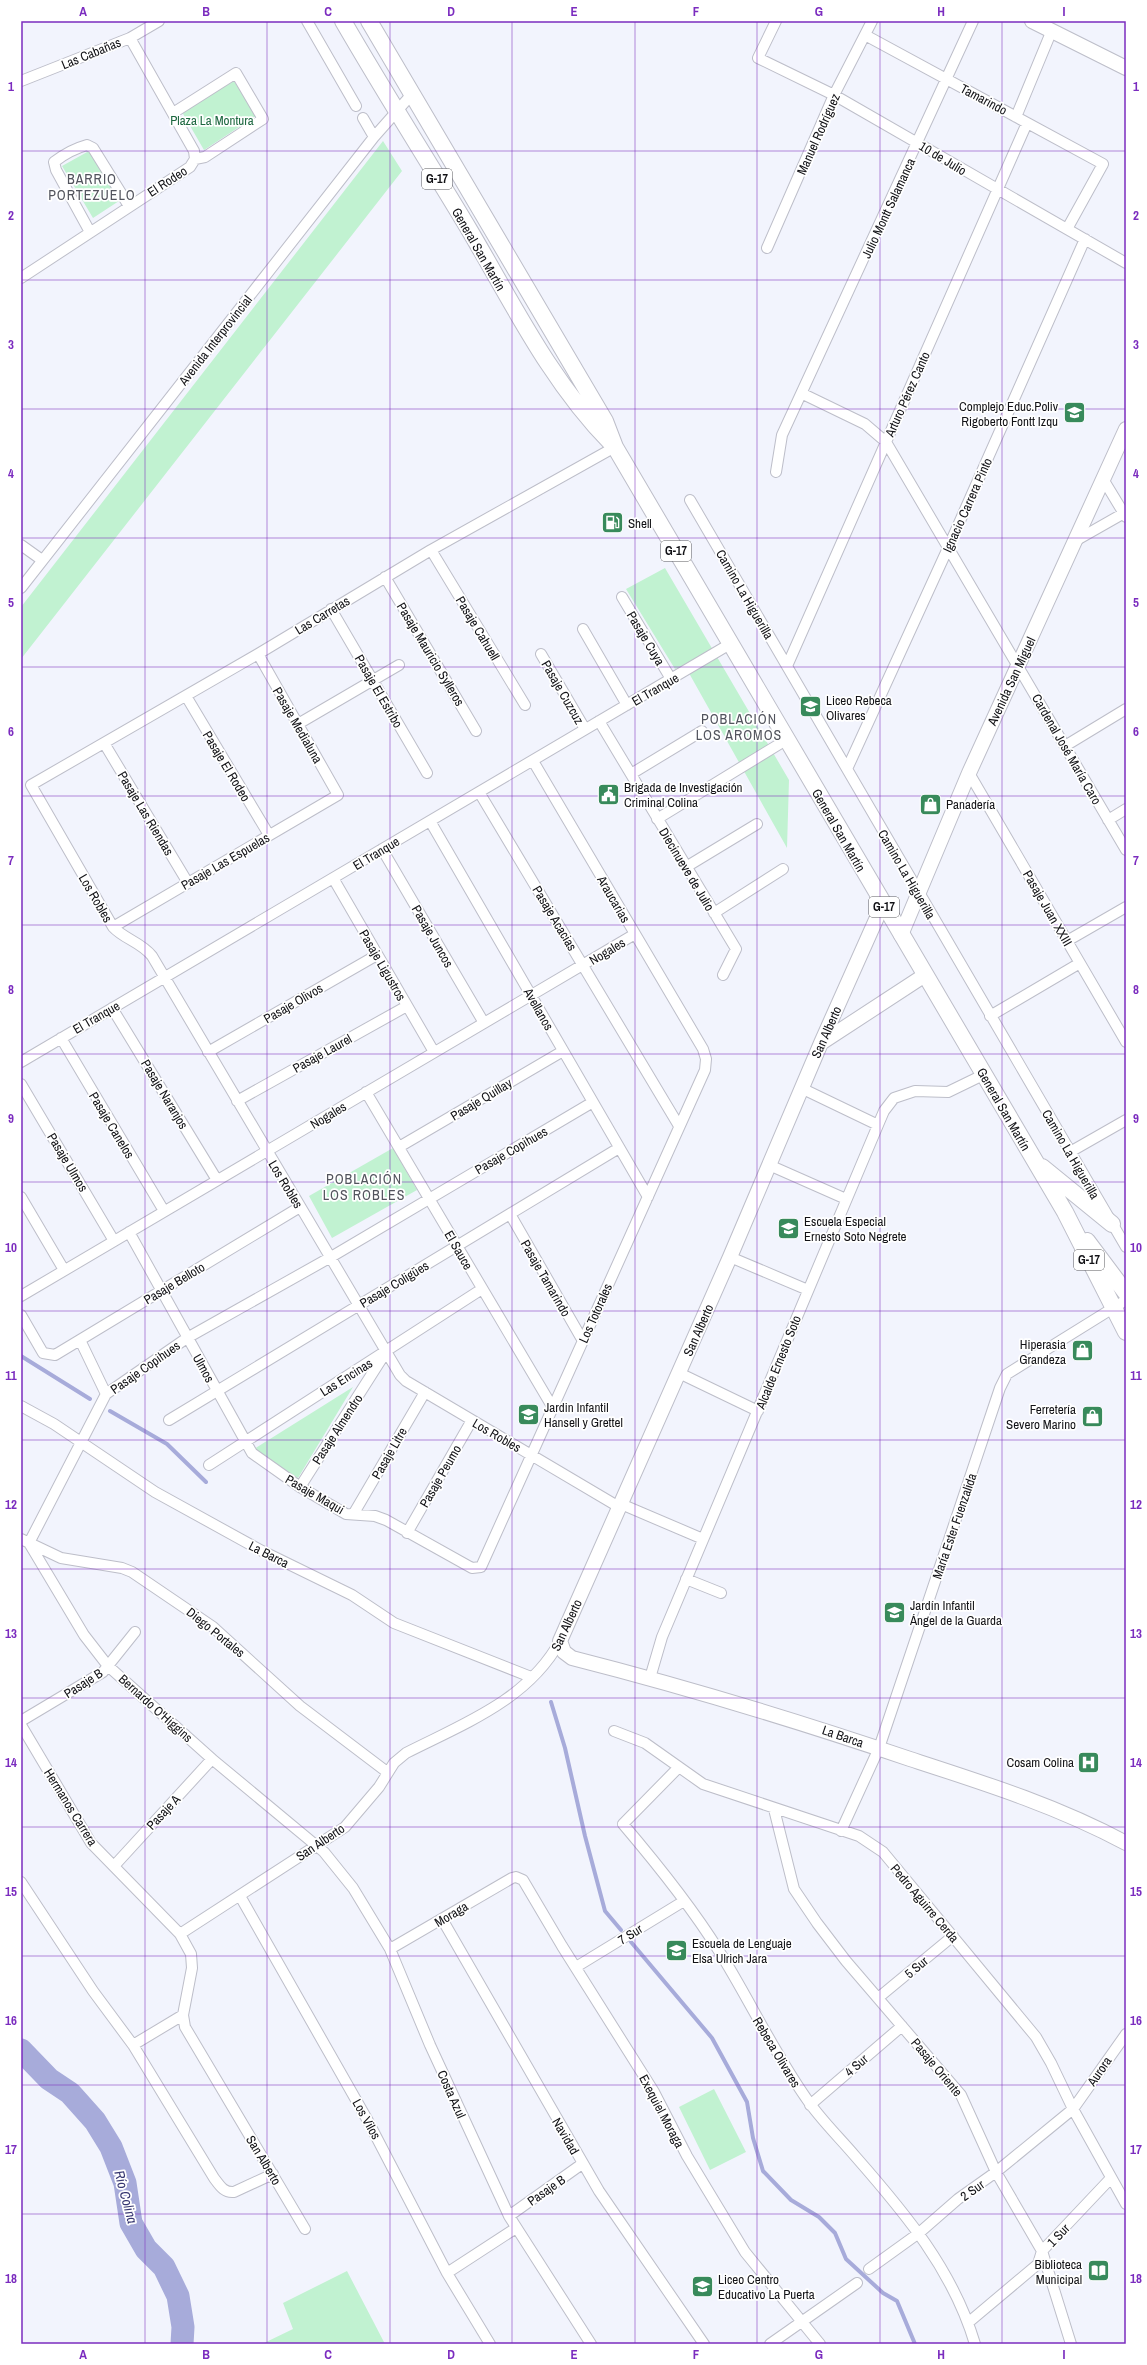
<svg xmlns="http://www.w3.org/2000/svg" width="1147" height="2365" viewBox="0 0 1147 2365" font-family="'Archivo Narrow',sans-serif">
  <rect width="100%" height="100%" fill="#f2f4fd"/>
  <path fill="#c1f2d1" d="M234,81L256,116L204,150L182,112Z
    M383,141L402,171L21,659V607Z
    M89,151L119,201L93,218L62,166Z
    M665,568L789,780L787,848L685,666L675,669L626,589Z
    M393,1148L417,1190L332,1238L309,1196Z
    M353,1387L298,1478L254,1449Z
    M714,2089L746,2152L710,2170L679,2107Z
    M347,2271L385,2344H262L293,2329L283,2303Z"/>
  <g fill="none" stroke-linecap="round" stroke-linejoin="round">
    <path stroke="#a7abda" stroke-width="4" d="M21,1356L90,1399
      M110,1411L167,1444L206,1482
      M551,1702L565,1748L585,1836L605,1911L621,1930
      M631,1942L712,2038L747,2102L753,2138L763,2171L791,2200L819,2217L835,2233L846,2259L883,2293L897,2301L915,2344"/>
    <path stroke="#a7abda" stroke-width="23" d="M21,2050L49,2079L70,2093L95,2121L111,2147L125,2183L131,2223L146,2249L164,2267L178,2296L183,2327L182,2344"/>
    <defs>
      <path id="street" d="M307,21L356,106
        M776,21L758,58L834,95L1126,263
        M865,35L1103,164L1067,229
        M21,81L130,38L159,21
        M173,113L236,73L263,119L205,157L195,159
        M1016,117L1052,30
        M363,118L374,137
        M90,232L56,170L54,162C63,155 76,148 87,145L93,148L129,206
        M767,248L834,95L872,21
        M21,278L190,167L195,159L194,151L130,38
        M803,394L865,424L886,442L1126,850
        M615,447L431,550L258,654L31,785L113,927C124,939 141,942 152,956L400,1375L406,1381L619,1507
        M776,472L782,435L973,21
        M1103,479L1126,517
        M690,500L1126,1247
        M1075,541L1126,512
        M21,545L42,560
        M431,550L525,705
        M385,577L476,731
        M21,588L374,137L412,94
        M622,597L671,679
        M331,609L427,773
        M583,629L627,705
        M541,654L585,729
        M787,666L1027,123
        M186,696L269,835
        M599,721L736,949L723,975
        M298,724L399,665
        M104,743L188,883
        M1065,746L1126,709
        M847,769L948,548L1085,239
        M969,773L1126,1042
        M631,774L702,731
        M479,792L679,1126
        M657,819L786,740
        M1108,820L1126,809
        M430,821L648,1197
        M382,849L484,1023
        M686,867L757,824
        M333,878L434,1052
        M714,913L783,869
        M113,927L338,795L258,654
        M1067,941L1126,907
        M112,1008L217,1180
        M990,1016L1080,963
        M61,1038L164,1211
        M208,1052L377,955
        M21,1062L730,644
        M21,1084L114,1241
        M366,1092L553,1408
        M237,1101L407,1006
        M878,1125L884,1111L894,1098L915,1091L948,1092L983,1075
        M399,1147L563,1051
        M1070,1152L1126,1120
        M769,1165L846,1199
        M21,1197L64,1270
        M510,1214L583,1341
        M129,1232L252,1453L300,1487L346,1514L375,1516L386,1520L472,1568L481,1567L705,1070L706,1059L703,1049L533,761
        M730,1257L808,1290
        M21,1296L635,934
        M21,1315L43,1353L55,1355L300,1207
        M80,1340L106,1394
        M679,1373L758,1411
        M21,1406L54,1424L155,1492L262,1551L352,1595L394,1623L531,1677
        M169,1420L619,1148
        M209,1465L482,1289
        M300,1487L384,1355
        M621,1504L703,1539
        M354,1513L425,1392
        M407,1533L472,1420
        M21,1539L61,1558L122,1568L132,1572L213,1627L300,1706L387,1772
        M29,1543L84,1635L108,1666L212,1759L324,1852L353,1888L390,1949L430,2045L509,2216L591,2344
        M29,1543L106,1394L187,1338L331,1257L593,1102
        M686,1579L721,1593
        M650,1678L662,1637L878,1125L801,1088
        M21,1721L103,1672L135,1632
        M21,1725L91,1843L180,1934L191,1954L192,1968L183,2015L185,2027L305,2229
        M614,1731L645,1743L703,1784L859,1836L883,1852L1036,2037L1051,2063L1073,2109L1126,2204
        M679,1767L623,1824C657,1864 691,1906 719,1951C749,1999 773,2051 806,2098C820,2119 839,2137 855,2156C905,2213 953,2270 975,2344
        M774,1809L794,1889L817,1923L846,1961L961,2095L996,2172L1042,2251L1071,2344
        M841,1831L879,1748L1000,1388L1007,1374L1126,1300
        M114,1866L212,1759
        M21,1882L93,1991L133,2045L214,2178C220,2186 224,2193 234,2192L273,2174
        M240,1896L368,2121L447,2273L490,2344
        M442,1919L599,2191L704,2344
        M180,1934L345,1827L379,1787L394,1763L406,1753C463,1724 528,1700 560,1641
        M390,1949L512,1878L516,1877L523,1880L562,1946L654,2092L687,2156L745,2252L820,2344
        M576,1967L684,1901
        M878,1998L953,1936
        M133,2045L183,2015
        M810,2105L902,2026
        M509,2216L582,2164
        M869,2269L919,2233L958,2199L996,2172L1073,2109L1126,2034
        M447,2273L516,2228
        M969,2322L1038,2264L1042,2251L1111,2178
        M770,2344L857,2283"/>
      <path id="secondary" d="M1032,21L1126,68
        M883,904L821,1043L730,1257L560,1641L564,1652L572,1658C686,1687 798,1721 910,1759C984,1783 1057,1806 1126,1843
        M901,935L969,773L1126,429
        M821,1043L925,975"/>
      <path id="primary" d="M343,21C384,92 428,161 470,231C513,304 551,382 611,443
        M369,21L605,421L615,447L1065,1212L1126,1332
        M1042,1167L1112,1224
        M1087,1241L1126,1293"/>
    </defs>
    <use href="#street" stroke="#bdbec9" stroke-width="12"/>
    <use href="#secondary" stroke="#bdbec9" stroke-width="16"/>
    <use href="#primary" stroke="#bdbec9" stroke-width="18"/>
    <use href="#street" stroke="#fff" stroke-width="10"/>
    <use href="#secondary" stroke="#fff" stroke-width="14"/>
    <use href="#primary" stroke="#fff" stroke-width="16"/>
  </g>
  <path fill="none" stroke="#7b2cbf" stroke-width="1" stroke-opacity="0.55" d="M145,21V2344M267,21V2344M390,21V2344M512,21V2344M635,21V2344M757,21V2344M880,21V2344M1002,21V2344M21,151H1126M21,280H1126M21,409H1126M21,538H1126M21,667H1126M21,796H1126M21,925H1126M21,1054H1126M21,1182H1126M21,1311H1126M21,1440H1126M21,1569H1126M21,1698H1126M21,1827H1126M21,1956H1126M21,2085H1126M21,2214H1126"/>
  <defs>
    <symbol id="school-square" viewBox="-11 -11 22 22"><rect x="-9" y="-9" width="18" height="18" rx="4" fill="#388a5b" stroke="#fff"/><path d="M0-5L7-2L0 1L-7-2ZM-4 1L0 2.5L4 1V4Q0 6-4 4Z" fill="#fff"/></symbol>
    <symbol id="fuel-square" viewBox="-11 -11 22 22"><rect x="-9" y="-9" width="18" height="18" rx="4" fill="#388a5b" stroke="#fff"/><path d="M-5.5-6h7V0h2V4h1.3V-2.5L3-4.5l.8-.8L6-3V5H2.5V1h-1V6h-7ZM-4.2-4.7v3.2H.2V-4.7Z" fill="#fff"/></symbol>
    <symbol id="civic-square" viewBox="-11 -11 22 22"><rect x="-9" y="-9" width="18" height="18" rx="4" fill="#388a5b" stroke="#fff"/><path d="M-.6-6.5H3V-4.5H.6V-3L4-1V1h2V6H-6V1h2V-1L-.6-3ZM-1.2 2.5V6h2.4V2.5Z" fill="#fff"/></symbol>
    <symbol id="shop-square" viewBox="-11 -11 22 22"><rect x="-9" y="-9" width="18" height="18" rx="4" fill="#388a5b" stroke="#fff"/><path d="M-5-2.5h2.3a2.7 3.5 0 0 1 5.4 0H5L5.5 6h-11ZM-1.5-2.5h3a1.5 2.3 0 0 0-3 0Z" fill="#fff"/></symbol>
    <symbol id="hospital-square" viewBox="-11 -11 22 22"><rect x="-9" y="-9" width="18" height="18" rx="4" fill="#388a5b" stroke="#fff"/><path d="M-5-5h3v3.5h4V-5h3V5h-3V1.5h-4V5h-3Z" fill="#fff"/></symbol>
    <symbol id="library-square" viewBox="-11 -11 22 22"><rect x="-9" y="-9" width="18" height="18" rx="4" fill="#388a5b" stroke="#fff"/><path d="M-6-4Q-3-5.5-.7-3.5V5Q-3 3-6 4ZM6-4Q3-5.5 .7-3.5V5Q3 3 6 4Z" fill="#fff"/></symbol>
  </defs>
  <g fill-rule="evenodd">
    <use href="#school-square" x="1062" y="400" width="25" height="25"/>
    <use href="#fuel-square" x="600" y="510" width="25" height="25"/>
    <use href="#school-square" x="798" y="694" width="25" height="25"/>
    <use href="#civic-square" x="596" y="782" width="25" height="25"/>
    <use href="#shop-square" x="918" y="792" width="25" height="25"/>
    <use href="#school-square" x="776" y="1216" width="25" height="25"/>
    <use href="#shop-square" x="1070" y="1338" width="25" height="25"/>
    <use href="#school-square" x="516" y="1402" width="25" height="25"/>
    <use href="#shop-square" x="1080" y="1404" width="25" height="25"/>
    <use href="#school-square" x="882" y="1600" width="25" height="25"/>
    <use href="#hospital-square" x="1076" y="1750" width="25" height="25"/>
    <use href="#school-square" x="664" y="1938" width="25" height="25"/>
    <use href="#library-square" x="1086" y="2258" width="25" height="25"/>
    <use href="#school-square" x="690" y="2274" width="25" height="25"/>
  </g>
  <g text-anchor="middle" stroke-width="3.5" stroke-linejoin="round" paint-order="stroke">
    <g fill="#fff" stroke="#59595c" stroke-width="1">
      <rect x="422" y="169" width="30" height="20" rx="3"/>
      <rect x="661" y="541" width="30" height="20" rx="3"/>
      <rect x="869" y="897" width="30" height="20" rx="3"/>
      <rect x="1074" y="1250" width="30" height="20" rx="3"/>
    </g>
    <g font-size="12" font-weight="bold" fill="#121216">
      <text x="437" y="183">G-17</text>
      <text x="676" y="555">G-17</text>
      <text x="884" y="911">G-17</text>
      <text x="1089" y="1264">G-17</text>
    </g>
    <g font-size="13" fill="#121216" stroke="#fff">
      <text transform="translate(91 53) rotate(-22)" y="5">Las Cabañas</text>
      <text transform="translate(984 99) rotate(28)" y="5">Tamarindo</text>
      <text transform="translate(818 134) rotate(-66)" y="5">Manuel Rodríguez</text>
      <text transform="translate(943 158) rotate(31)" y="5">10 de Julio</text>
      <text transform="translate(167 181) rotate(-33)" y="5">El Rodeo</text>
      <text transform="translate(888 208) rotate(-65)" y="5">Julio Montt Salamanca</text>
      <text transform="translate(479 249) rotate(60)" y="5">General San Martín</text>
      <text transform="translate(215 340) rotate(-52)" y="5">Avenida Interprovincial</text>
      <text transform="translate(907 394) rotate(-66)" y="5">Arturo Pérez Canto</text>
      <text transform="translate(967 505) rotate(-66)" y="5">Ignacio Carrera Pinto</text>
      <text transform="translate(745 594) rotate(60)" y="5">Camino La Higuerilla</text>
      <text transform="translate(322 615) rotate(-31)" y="5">Las Carretas</text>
      <text transform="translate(478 628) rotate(59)" y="5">Pasaje Cahuell</text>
      <text transform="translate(646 638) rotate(59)" y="5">Pasaje Cuya</text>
      <text transform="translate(431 654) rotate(59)" y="5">Pasaje Mauricio Sylleros</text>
      <text transform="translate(1011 681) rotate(-65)" y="5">Avenida San Miguel</text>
      <text transform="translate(655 689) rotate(-30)" y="5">El Tranque</text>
      <text transform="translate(379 691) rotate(60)" y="5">Pasaje El Estribo</text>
      <text transform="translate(563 692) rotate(60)" y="5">Pasaje Cuzcuz</text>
      <text transform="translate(298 725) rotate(60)" y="5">Pasaje Medialuna</text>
      <text transform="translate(1067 749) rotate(60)" y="5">Cardenal José María Caro</text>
      <text transform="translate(227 766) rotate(59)" y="5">Pasaje El Rodeo</text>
      <text transform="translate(146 813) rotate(59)" y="5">Pasaje Las Riendas</text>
      <text transform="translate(839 830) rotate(60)" y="5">General San Martín</text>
      <text transform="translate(376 853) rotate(-31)" y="5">El Tranque</text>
      <text transform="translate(225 861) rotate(-30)" y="5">Pasaje Las Espuelas</text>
      <text transform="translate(687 869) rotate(59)" y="5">Diecinueve de Julio</text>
      <text transform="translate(907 874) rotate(60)" y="5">Camino La Higuerilla</text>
      <text transform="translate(96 898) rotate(60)" y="5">Los Robles</text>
      <text transform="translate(614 899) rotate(60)" y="5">Araucarias</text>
      <text transform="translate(1048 908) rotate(60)" y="5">Pasaje Juan XXIII</text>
      <text transform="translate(555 918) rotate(59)" y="5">Pasaje Acacias</text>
      <text transform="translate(433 936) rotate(60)" y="5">Pasaje Juncos</text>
      <text transform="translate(607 951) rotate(-31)" y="5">Nogales</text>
      <text transform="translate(383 965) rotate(60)" y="5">Pasaje Ligustros</text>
      <text transform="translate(293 1003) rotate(-30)" y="5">Pasaje Olivos</text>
      <text transform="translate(539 1009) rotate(60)" y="5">Avellanos</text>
      <text transform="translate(96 1017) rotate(-30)" y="5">El Tranque</text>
      <text transform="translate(826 1032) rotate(-66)" y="5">San Alberto</text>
      <text transform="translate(322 1053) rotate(-29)" y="5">Pasaje Laurel</text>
      <text transform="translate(165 1094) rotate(59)" y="5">Pasaje Naranjos</text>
      <text transform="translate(481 1099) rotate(-31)" y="5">Pasaje Quillay</text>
      <text transform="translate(1004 1109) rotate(60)" y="5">General San Martín</text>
      <text transform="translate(328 1115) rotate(-31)" y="5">Nogales</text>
      <text transform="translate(112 1125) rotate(59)" y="5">Pasaje Canelos</text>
      <text transform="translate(511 1150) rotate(-30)" y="5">Pasaje Copihues</text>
      <text transform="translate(1071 1154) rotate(60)" y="5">Camino La Higuerilla</text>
      <text transform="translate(68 1162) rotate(59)" y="5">Pasaje Ulmos</text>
      <text transform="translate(286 1184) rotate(59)" y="5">Los Robles</text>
      <text transform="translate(459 1250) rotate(60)" y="5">El Sauce</text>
      <text transform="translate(546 1278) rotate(60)" y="5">Pasaje Tamarindo</text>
      <text transform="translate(174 1283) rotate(-31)" y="5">Pasaje Belloto</text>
      <text transform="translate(394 1284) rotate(-31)" y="5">Pasaje Coligües</text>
      <text transform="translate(595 1313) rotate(-66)" y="5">Los Totorales</text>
      <text transform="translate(698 1330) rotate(-66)" y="5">San Alberto</text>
      <text transform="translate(778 1362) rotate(-68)" y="5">Alcalde Ernesto Soto</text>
      <text transform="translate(145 1367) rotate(-35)" y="5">Pasaje Copihues</text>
      <text transform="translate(204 1368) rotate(61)" y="5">Ulmos</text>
      <text transform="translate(346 1377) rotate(-32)" y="5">Las Encinas</text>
      <text transform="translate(337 1429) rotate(-57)" y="5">Pasaje Almendro</text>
      <text transform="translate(497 1435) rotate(30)" y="5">Los Robles</text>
      <text transform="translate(389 1453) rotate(-60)" y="5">Pasaje Litre</text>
      <text transform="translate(440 1476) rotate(-60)" y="5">Pasaje Peumo</text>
      <text transform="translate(315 1494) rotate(30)" y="5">Pasaje Maqui</text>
      <text transform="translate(954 1526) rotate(-71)" y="5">María Ester Fuenzalida</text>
      <text transform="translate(269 1554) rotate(27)" y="5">La Barca</text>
      <text transform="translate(566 1625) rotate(-65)" y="5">San Alberto</text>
      <text transform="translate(216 1632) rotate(39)" y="5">Diego Portales</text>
      <text transform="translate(83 1683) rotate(-33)" y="5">Pasaje B</text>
      <text transform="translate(156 1708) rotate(42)" y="5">Bernardo O'Higgins</text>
      <text transform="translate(843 1736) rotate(19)" y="5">La Barca</text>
      <text transform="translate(71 1807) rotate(58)" y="5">Hermanos Carrera</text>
      <text transform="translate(163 1812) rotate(-47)" y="5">Pasaje A</text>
      <text transform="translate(320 1842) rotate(-34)" y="5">San Alberto</text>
      <text transform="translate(925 1903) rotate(50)" y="5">Pedro Aguirre Cerda</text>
      <text transform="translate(451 1914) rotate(-31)" y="5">Moraga</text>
      <text transform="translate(630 1934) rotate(-32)" y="5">7 Sur</text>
      <text transform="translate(916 1967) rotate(-40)" y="5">5 Sur</text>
      <text transform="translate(777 2052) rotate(59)" y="5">Rebeca Olivares</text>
      <text transform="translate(856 2065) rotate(-41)" y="5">4 Sur</text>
      <text transform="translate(937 2067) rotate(50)" y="5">Pasaje Oriente</text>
      <text transform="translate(1099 2071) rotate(-55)" y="5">Aurora</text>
      <text transform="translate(452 2094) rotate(66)" y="5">Costa Azul</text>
      <text transform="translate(662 2111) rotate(62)" y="5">Exequiel Moraga</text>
      <text transform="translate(367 2119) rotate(61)" y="5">Los Vilos</text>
      <text transform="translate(566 2136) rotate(60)" y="5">Navidad</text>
      <text transform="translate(264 2160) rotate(59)" y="5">San Alberto</text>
      <text transform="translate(546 2190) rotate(-35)" y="5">Pasaje B</text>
      <text transform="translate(972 2190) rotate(-35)" y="5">2 Sur</text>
      <text transform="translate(1058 2235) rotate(-46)" y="5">1 Sur</text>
    </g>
    <g font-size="13" fill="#1c673f" stroke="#fff">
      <text x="212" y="125">Plaza La Montura</text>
    </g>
    <g font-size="13" fill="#121216" stroke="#fff" text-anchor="start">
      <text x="1058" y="411" text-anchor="end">Complejo Educ.Poliv<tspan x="1058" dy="15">Rigoberto Fontt Izqu</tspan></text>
      <text x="628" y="528">Shell</text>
      <text x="826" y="705">Liceo Rebeca<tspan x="826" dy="15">Olivares</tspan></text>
      <text x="624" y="792">Brigada de Investigación<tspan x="624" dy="15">Criminal Colina</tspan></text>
      <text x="946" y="809">Panadería</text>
      <text x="804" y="1226">Escuela Especial<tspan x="804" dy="15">Ernesto Soto Negrete</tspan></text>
      <text x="1066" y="1349" text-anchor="end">Hiperasia<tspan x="1066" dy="15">Grandeza</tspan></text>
      <text x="544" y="1412">Jardin Infantil<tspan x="544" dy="15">Hansell y Grettel</tspan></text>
      <text x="1076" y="1414" text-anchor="end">Ferretería<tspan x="1076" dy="15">Severo Marino</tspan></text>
      <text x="910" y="1610">Jardín Infantil<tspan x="910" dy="15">Ángel de la Guarda</tspan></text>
      <text x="1074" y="1767" text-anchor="end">Cosam Colina</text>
      <text x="692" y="1948">Escuela de Lenguaje<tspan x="692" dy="15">Elsa Ulrich Jara</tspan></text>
      <text x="1082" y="2269" text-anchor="end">Biblioteca<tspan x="1082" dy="15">Municipal</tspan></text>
      <text x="718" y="2284">Liceo Centro<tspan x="718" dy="15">Educativo La Puerta</tspan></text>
    </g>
    <g font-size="14" letter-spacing="1" fill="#52545d" stroke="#fff">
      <text x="92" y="184">BARRIO<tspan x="92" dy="16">PORTEZUELO</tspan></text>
      <text x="739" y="724">POBLACIÓN<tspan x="739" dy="16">LOS AROMOS</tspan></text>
      <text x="364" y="1184">POBLACIÓN<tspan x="364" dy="16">LOS ROBLES</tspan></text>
    </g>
    <g font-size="14" font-style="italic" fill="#383872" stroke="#fff">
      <text transform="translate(126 2197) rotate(75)" y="5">Río Colina</text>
    </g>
  </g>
  <rect width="1147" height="2365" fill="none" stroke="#ffffff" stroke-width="44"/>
  <rect x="22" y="22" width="1103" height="2321" fill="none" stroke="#7b2cbf" stroke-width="1.5"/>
  <g font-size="13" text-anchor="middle" font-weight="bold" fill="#7b2cbf">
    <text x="83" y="16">A</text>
    <text x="206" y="16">B</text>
    <text x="328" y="16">C</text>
    <text x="451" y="16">D</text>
    <text x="574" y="16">E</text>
    <text x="696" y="16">F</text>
    <text x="819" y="16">G</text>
    <text x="941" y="16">H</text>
    <text x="1064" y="16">I</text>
    <text x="11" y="91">1</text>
    <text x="1136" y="91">1</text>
    <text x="11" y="220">2</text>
    <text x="1136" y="220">2</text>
    <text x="11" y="349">3</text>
    <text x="1136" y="349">3</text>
    <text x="11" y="478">4</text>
    <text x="1136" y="478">4</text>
    <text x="11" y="607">5</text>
    <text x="1136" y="607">5</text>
    <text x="11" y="736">6</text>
    <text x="1136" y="736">6</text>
    <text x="11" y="865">7</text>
    <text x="1136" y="865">7</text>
    <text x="11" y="994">8</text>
    <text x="1136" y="994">8</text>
    <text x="11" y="1123">9</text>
    <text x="1136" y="1123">9</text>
    <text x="11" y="1252">10</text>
    <text x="1136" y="1252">10</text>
    <text x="11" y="1380">11</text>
    <text x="1136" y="1380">11</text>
    <text x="11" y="1509">12</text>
    <text x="1136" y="1509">12</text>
    <text x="11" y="1638">13</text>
    <text x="1136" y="1638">13</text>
    <text x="11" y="1767">14</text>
    <text x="1136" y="1767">14</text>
    <text x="11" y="1896">15</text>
    <text x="1136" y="1896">15</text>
    <text x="11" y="2025">16</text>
    <text x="1136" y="2025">16</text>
    <text x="11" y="2154">17</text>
    <text x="1136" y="2154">17</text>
    <text x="11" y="2283">18</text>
    <text x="1136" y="2283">18</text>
    <text x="83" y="2359">A</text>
    <text x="206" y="2359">B</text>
    <text x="328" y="2359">C</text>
    <text x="451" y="2359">D</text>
    <text x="574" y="2359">E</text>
    <text x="696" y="2359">F</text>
    <text x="819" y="2359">G</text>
    <text x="941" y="2359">H</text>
    <text x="1064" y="2359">I</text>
  </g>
</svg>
